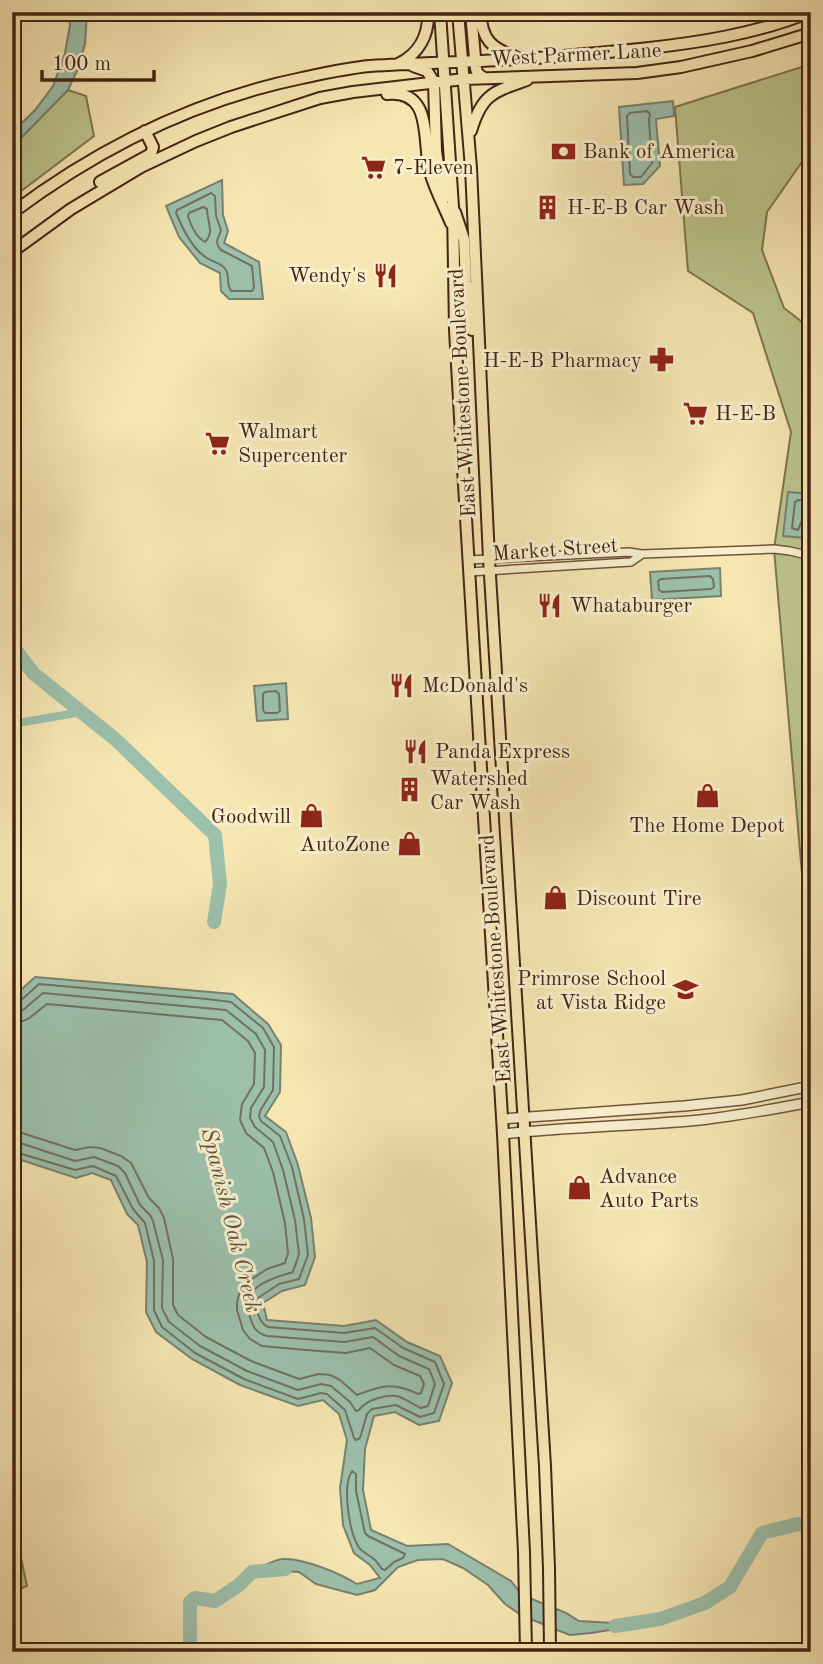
<svg xmlns="http://www.w3.org/2000/svg" width="823" height="1664" viewBox="0 0 823 1664" font-family="'Old Standard TT',serif">
  <rect width="100%" height="100%" fill="#f5e6b2"/>
  <filter id="stains"><feTurbulence type="fractalNoise" baseFrequency=".00286" numOctaves="4"/><feColorMatrix values="0 0 0 0 .2 0 0 0 0 .09 0 0 0 0 .02 0 0 0 .5 -.17"/></filter>
  <radialGradient id="worn" r=".72"><stop offset=".6" stop-color="#630" stop-opacity="0"/><stop offset="1" stop-color="#630" stop-opacity=".3"/></radialGradient>
  <path fill="#bcc48c" stroke="#807450" stroke-width="2" d="M811,64V149L767,212L762,250L784,308L811,329V944H808L774,549L791,432L753,313L688,271L675,107Z
    M68,90L86,96L94,136L12,198V147Z
    M12,1533L16,1535L27,1586L12,1592Z"/>
  <path fill="#9cc0ac" stroke="#79816f" stroke-width="2" d="M67,12H87L85,44L77,71L68,90L12,147V133L35,110L53,86L65,53L70,25Z
    M673,101L674,116L656,119L660,166L643,184L624,185L619,107Z
    M222,180L223,215L228,231L224,243L259,262L263,299H229L221,291L220,273L200,263L179,237L166,206Z
    M788,492L811,494L805,538L783,536Z
    M720,568L721,596L652,600L650,572Z
    M286,683L288,719L257,721L254,686Z
    M35,977L233,994L268,1024L281,1045L280,1092L265,1116L286,1132L298,1165L311,1218L315,1257L305,1285L282,1291L263,1303L267,1320L344,1326L376,1320L407,1342L440,1356L452,1383L439,1421L419,1425L395,1412L374,1416L365,1449L363,1490L371,1530L407,1546L448,1544L511,1581L522,1595L566,1613L579,1621L632,1624L622,1628L591,1633L570,1635L557,1630L521,1615L505,1604L488,1585L463,1568L443,1559L418,1560L398,1567L375,1590L357,1595L316,1584L299,1572L264,1570L252,1572C261,1568 274,1559 283,1559C303,1558 339,1573 357,1584L380,1578L370,1565L354,1553L343,1525L340,1488L347,1440L339,1414L323,1400L298,1406L240,1385L192,1359L156,1332L146,1312L147,1262L138,1225L127,1214L111,1180L92,1173L76,1178L12,1157V998Z"/>
  <g fill="none" stroke-linecap="round" stroke-linejoin="round">
    <path stroke="#707260" stroke-width="2" d="M647,111L650,114L649,120L652,163L641,177H633L630,174L627,116L630,113Z
      M211,193L215,196L216,216L221,230L217,241L218,246L221,250L252,266L254,288L252,291H231C226,284 230,277 226,270C223,264 213,262 207,258C192,249 183,229 176,213L177,210Z
      M203,207L207,209C207,222 215,232 205,242C196,237 191,226 188,216L189,213Z
      M811,501L798,500L795,502L792,528L798,530L803,518L811,516
      M710,576L713,579L714,587L711,589L662,592L659,590L658,581L661,579Z
      M276,691L279,694L280,711L277,713H265L263,710V694L265,692Z
      M12,1004L19,1002L39,984L207,999L231,1002L263,1028L274,1047L273,1090L260,1111L259,1116L261,1121L280,1136L292,1167L304,1219L308,1255L299,1279L279,1284L258,1298C254,1307 259,1323 268,1327L344,1333L375,1328L403,1348L435,1362L444,1384L434,1413L420,1417L396,1405L372,1409L367,1414L360,1438L356,1440L354,1438L345,1410L327,1394L321,1393L298,1399L244,1379L195,1353L162,1327L154,1310V1261L145,1223L133,1209L116,1176L93,1166L75,1170L12,1151
      M12,1013L23,1010L43,993L226,1010L256,1034L265,1050L264,1087L251,1108L250,1118L255,1127L273,1142L283,1170L295,1220L299,1254L293,1272C279,1276 251,1284 248,1300C246,1306 249,1311 250,1317C253,1327 256,1333 267,1336L344,1342L373,1337L399,1356L429,1369L435,1384L428,1406L421,1408C414,1405 407,1400 400,1397C388,1393 366,1400 359,1410L356,1411L350,1402L331,1386L321,1384L298,1390L247,1371L200,1346L169,1322L162,1308L163,1260L153,1221L150,1215L140,1205L125,1173L118,1166L94,1157L75,1161L20,1143L12,1142
      M12,1023C29,1023 35,1012 47,1004L222,1020L248,1041L255,1053L254,1084L242,1104L240,1120L246,1133L264,1148L273,1172L285,1223L288,1253L285,1263L267,1269L246,1283L240,1291L237,1302V1310L243,1330L250,1339L262,1346L306,1350L346,1353L370,1348L394,1365L420,1376L424,1384L421,1393L418,1394C394,1382 382,1385 357,1395L340,1380L330,1375L319,1374L299,1379L251,1361L206,1337L178,1315L173,1305V1259L164,1218L159,1208L149,1198L131,1163L121,1156L100,1148L90,1147L75,1150L22,1133L12,1132
      M352,1471L356,1474V1491L365,1533L368,1536L405,1554L403,1558L394,1562L385,1570L382,1569C380,1566 378,1563 375,1560C370,1555 362,1553 358,1546C349,1530 342,1486 352,1471Z"/>
    <path stroke="#9cc0ac" stroke-width="8" d="M12,724L82,712"/>
    <path stroke="#9cc0ac" stroke-width="14" d="M12,645L33,673L115,739L215,835L220,884L214,922
      M615,1626L660,1619L705,1603L730,1587L762,1533L798,1524L811,1527
      M190,1652V1602L195,1598L215,1601L239,1585L252,1572L285,1569"/>
    <defs>
      <path id="minor" d="M468,560L629,552L642,554L774,549L790,551L811,556
        M469,572L631,562L641,555"/>
      <path id="tertiary" d="M502,1119L684,1106L742,1100L811,1086
        M503,1134C568,1127 634,1126 700,1120C737,1116 774,1109 811,1102"/>
      <path id="primary" d="M440,12L453,207L455,330L461,435L503,1134L524,1552L526,1652
        M458,12L471,168L489,559L545,1466L549,1568L550,1652
        M471,12L476,69L478,74L484,78
        M480,12C482,40 491,48 516,57
        M398,64C419,54 429,35 428,12
        M413,66L427,71L434,82L436,151L439,171L449,197
        M387,94C434,89 422,142 430,172C435,190 444,206 451,223
        M471,131C482,94 493,92 527,80
        M100,182L151,154L153,147L145,131
        M455,212L464,239L466,282L472,330
        M12,213C100,147 195,100 302,78C325,73 347,68 370,66C419,63 469,62 518,59C559,57 599,53 640,49C697,43 756,34 810,12
        M12,252L71,209L141,167L196,141L231,127L320,98L353,92L464,79L637,73L681,67L752,51L811,33"/>
    </defs>
    <use href="#minor" stroke="#71543c" stroke-width="10"/>
    <use href="#tertiary" stroke="#71543c" stroke-width="12"/>
    <use href="#primary" stroke="#452314" stroke-width="14"/>
    <use href="#minor" stroke="#f8efcd" stroke-width="7"/>
    <use href="#tertiary" stroke="#f8efcd" stroke-width="9"/>
    <use href="#primary" stroke="#f5e6b2" stroke-width="10"/>
  </g>
  <defs>
    <symbol id="bank-bare" viewBox="-9 -9 18 18"><path d="M-6-4H6V4H-6ZM0-2.3a2.3 2.3 0 1 0 0 4.6a2.3 2.3 0 1 0 0-4.6Z" fill="#8f2418" stroke="#f8efcd" stroke-width="2.5" paint-order="stroke"/></symbol>
    <symbol id="supermarket-bare" viewBox="-9 -9 18 18"><path d="M-6-5.5h2.5l.6 2H6L4.5 2H-2.5L-4.4-4H-6ZM-1.5 3.2a1.3 1.3 0 1 0 .1 0ZM3 3.2a1.3 1.3 0 1 0 .1 0Z" fill="#8f2418" stroke="#f8efcd" stroke-width="2.5" paint-order="stroke"/></symbol>
    <symbol id="building-bare" viewBox="-9 -9 18 18"><path d="M-4-6H4V6H1V3H-1V6H-4ZM-2.5-4.3h1.7v1.8h-1.7ZM.8-4.3h1.7v1.8H.8ZM-2.5-1h1.7V.8h-1.7ZM.8-1h1.7V.8H.8Z" fill="#8f2418" stroke="#f8efcd" stroke-width="2.5" paint-order="stroke"/></symbol>
    <symbol id="restaurant-bare" viewBox="-9 -9 18 18"><path d="M-5-6h1v4h1v-4h1v4h1v-4h1v5L-1.5 .5V6h-2V.5L-5-1ZM5-6V6H3V1.5H1.5Q1.5-4 5-6Z" fill="#8f2418" stroke="#f8efcd" stroke-width="2.5" paint-order="stroke"/></symbol>
    <symbol id="pharmacy-bare" viewBox="-9 -9 18 18"><path d="M-2-6h4v4h4v4h-4v4h-4v-4h-4v-4h4Z" fill="#8f2418" stroke="#f8efcd" stroke-width="2.5" paint-order="stroke"/></symbol>
    <symbol id="shop-bare" viewBox="-9 -9 18 18"><path d="M-5-2.5h2.3a2.7 3.5 0 0 1 5.4 0H5L5.5 6h-11ZM-1.5-2.5h3a1.5 2.3 0 0 0-3 0Z" fill="#8f2418" stroke="#f8efcd" stroke-width="2.5" paint-order="stroke"/></symbol>
    <symbol id="school-bare" viewBox="-9 -9 18 18"><path d="M0-5L7-2L0 1L-7-2ZM-4 1L0 2.5L4 1V4Q0 6-4 4Z" fill="#8f2418" stroke="#f8efcd" stroke-width="2.5" paint-order="stroke"/></symbol>
  </defs>
  <g fill-rule="evenodd">
    <use href="#bank-bare" x="546" y="134" width="35" height="35"/>
    <use href="#supermarket-bare" x="356" y="150" width="35" height="35"/>
    <use href="#building-bare" x="530" y="190" width="35" height="35"/>
    <use href="#restaurant-bare" x="368" y="258" width="35" height="35"/>
    <use href="#pharmacy-bare" x="644" y="342" width="35" height="35"/>
    <use href="#supermarket-bare" x="678" y="396" width="35" height="35"/>
    <use href="#supermarket-bare" x="200" y="426" width="35" height="35"/>
    <use href="#restaurant-bare" x="532" y="588" width="35" height="35"/>
    <use href="#restaurant-bare" x="384" y="668" width="35" height="35"/>
    <use href="#restaurant-bare" x="398" y="734" width="35" height="35"/>
    <use href="#building-bare" x="392" y="772" width="35" height="35"/>
    <use href="#shop-bare" x="690" y="778" width="35" height="35"/>
    <use href="#shop-bare" x="294" y="798" width="35" height="35"/>
    <use href="#shop-bare" x="392" y="826" width="35" height="35"/>
    <use href="#shop-bare" x="538" y="880" width="35" height="35"/>
    <use href="#school-bare" x="668" y="972" width="35" height="35"/>
    <use href="#shop-bare" x="562" y="1170" width="35" height="35"/>
  </g>
  <g text-anchor="middle" stroke-width="6" stroke-linejoin="round" paint-order="stroke">
    <g font-size="21" fill="#452314" stroke="#f8efcd">
      <text transform="translate(576 54) rotate(-3)" y="7">West Parmer Lane</text>
      <text transform="translate(462 393) rotate(-93)" y="7">East Whitestone Boulevard</text>
      <text transform="translate(555 549) rotate(-4)" y="7">Market Street</text>
      <text transform="translate(495 959) rotate(-94)" y="7">East Whitestone Boulevard</text>
    </g>
    <g font-size="21" fill="#452314" stroke="#f8efcd" text-anchor="start">
      <text x="583" y="158">Bank of America</text>
      <text x="393" y="174">7-Eleven</text>
      <text x="567" y="214">H-E-B Car Wash</text>
      <text x="366" y="282" text-anchor="end">Wendy's</text>
      <text x="642" y="367" text-anchor="end">H-E-B Pharmacy</text>
      <text x="715" y="420">H-E-B</text>
      <text x="238" y="438">Walmart<tspan x="238" dy="24">Supercenter</tspan></text>
      <text x="570" y="612">Whataburger</text>
      <text x="422" y="692">McDonald's</text>
      <text x="435" y="758">Panda Express</text>
      <text x="430" y="785">Watershed<tspan x="430" dy="24">Car Wash</tspan></text>
      <text x="291" y="823" text-anchor="end">Goodwill</text>
      <text x="707" y="832" text-anchor="middle">The Home Depot</text>
      <text x="390" y="851" text-anchor="end">AutoZone</text>
      <text x="576" y="905">Discount Tire</text>
      <text x="666" y="985" text-anchor="end">Primrose School<tspan x="666" dy="24">at Vista Ridge</tspan></text>
      <text x="599" y="1183">Advance<tspan x="599" dy="24">Auto Parts</tspan></text>
    </g>
    <g font-size="23" font-style="italic" fill="#5f5242" stroke="#f8efcd">
      <text transform="translate(232 1220) rotate(76)" y="8">Spanish Oak Creek</text>
    </g>
  </g>
  <rect width="823" height="1664" fill="none" stroke="#f5e6b2" stroke-width="42"/>
  <rect x="14" y="14" width="795" height="1636" fill="none" stroke="#452314" stroke-width="3.5"/>
  <rect x="21" y="21" width="781" height="1622" fill="none" stroke="#452314" stroke-width="2"/>
  <path d="M42 70v10h112v-10" fill="none" stroke="#452314" stroke-width="3.5"/>
  <text x="52" y="70" font-size="21" fill="#452314" stroke="#f8efcd" stroke-width="5" paint-order="stroke">100 m</text>
  <rect width="100%" height="100%" filter="url(#stains)"/>
  <rect width="100%" height="100%" fill="url(#worn)"/>
</svg>
